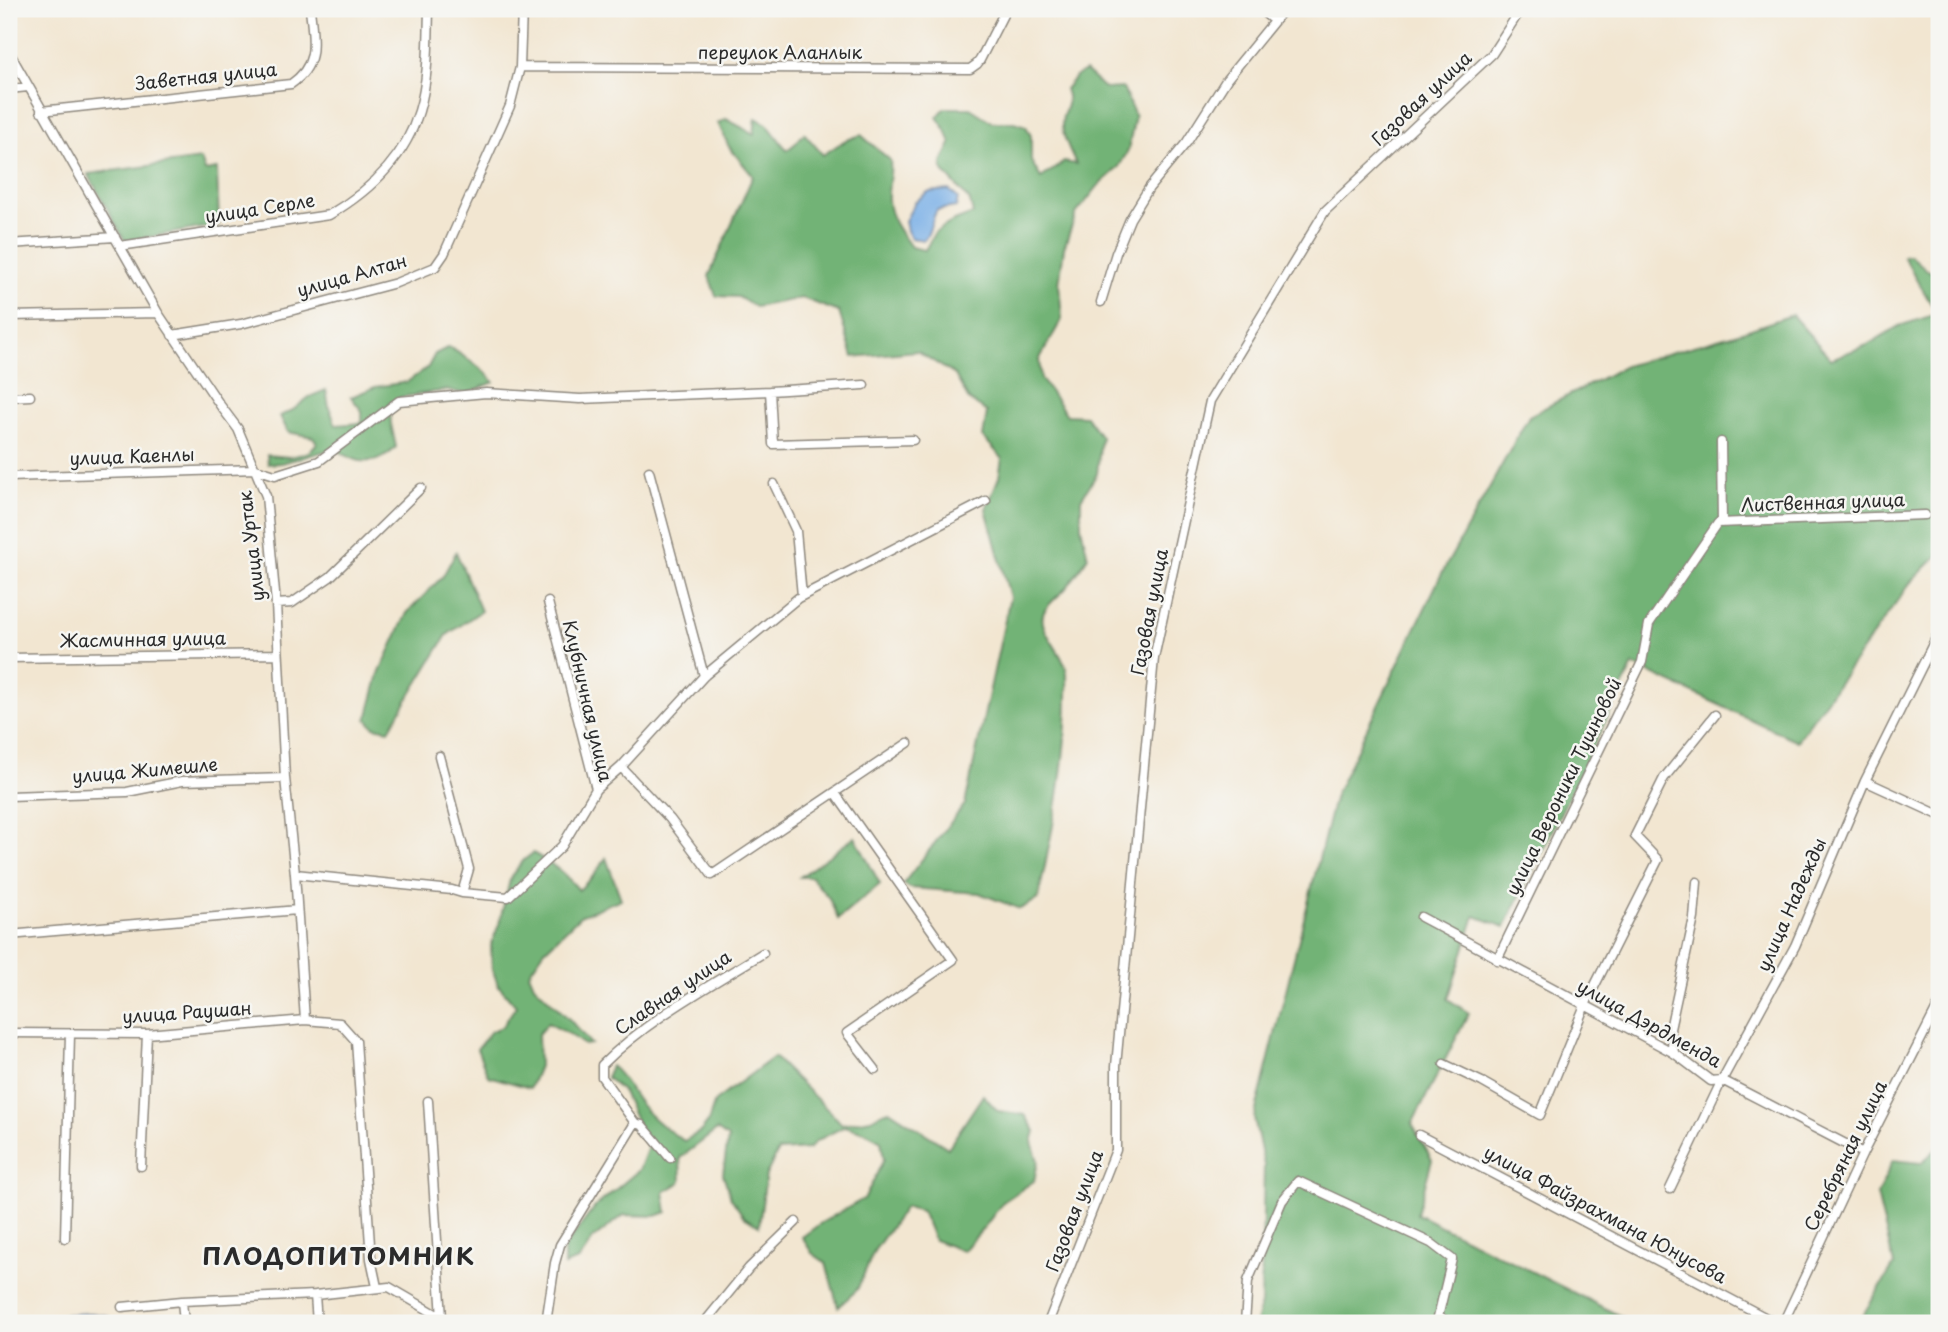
<svg xmlns="http://www.w3.org/2000/svg" width="1948" height="1332" viewBox="0 0 1948 1332" font-family="'Playpen Sans',sans-serif">
  <rect width="100%" height="100%" fill="#f6f6f2"/>
  <filter id="ink" filterUnits="userSpaceOnUse"><feTurbulence type="fractalNoise" baseFrequency=".0143" numOctaves="2"/><feDisplacementMap in="SourceGraphic" scale="14" xChannelSelector="R" yChannelSelector="G"/><feConvolveMatrix kernelMatrix="1 2 1 2 8 2 1 2 1" color-interpolation-filters="sRGB"/></filter>
  <filter id="wash" filterUnits="userSpaceOnUse"><feTurbulence type="fractalNoise" baseFrequency=".00686" numOctaves="4" result="noise"/><feDisplacementMap in="SourceGraphic" scale="28" xChannelSelector="R" yChannelSelector="G"/><feGaussianBlur stdDeviation="1.57" result="paint"/><feColorMatrix in="noise" values="0 0 0 0 0 0 0 0 0 0 0 0 0 0 0 0 0 1.4 0 .05"/><feComposite in="paint" operator="in"/></filter>
  <g filter="url(#wash)">
    <rect width="100%" height="100%" fill="#f2e6d1"/>
    <path fill="#72b376" stroke="#4e6f50" stroke-width="2" d="M1085,71L1105,89L1123,88L1135,116L1128,151L1118,168L1099,185L1076,214L1064,248L1059,284L1062,319L1039,360L1041,379L1067,415L1086,416L1101,437L1097,474L1081,499V526L1088,557C1081,567 1074,579 1066,588C1060,595 1048,603 1044,612C1035,629 1067,655 1067,675C1069,751 1054,825 1038,899L1020,909L979,893L910,888L903,884L965,804L1010,597L986,509L999,477L1002,458L983,437L987,412L969,400L955,375L917,351L853,357L839,312L802,298L755,307L738,297L716,296L709,276L753,176L729,147L718,123L726,119L754,134L756,118L767,124L787,150L796,143L804,133L823,155L844,141L861,135L890,160C892,176 887,187 888,200C889,218 901,233 911,247L925,250L935,232L952,222L973,214L970,201L943,171L942,162L951,144L946,130L937,117L945,108H970L992,122H1014L1026,126L1031,136V161L1041,178L1064,162L1076,164C1071,152 1062,137 1062,124C1062,108 1072,108 1065,89L1075,77Z
      M201,159L205,171L217,169L219,225L125,241L88,174Z
      M1910,255L1927,270L1939,275V554L1910,583L1797,741L1633,665L1505,927L1475,916L1448,999L1469,1013L1412,1124L1432,1160L1417,1214L1634,1323H1256L1261,1304L1264,1165L1254,1118L1335,795L1441,575L1529,416L1625,366L1745,331L1792,315L1831,359L1867,345L1899,326L1937,314L1903,256Z
      M449,347C465,357 482,367 494,382L466,394L448,390L401,397L389,404L391,424L396,447C379,466 355,466 336,448L282,463L268,464L267,455L290,457L309,452L317,443L313,437L288,432L280,416L293,410L309,397L326,390L329,407L336,425L362,423V411L351,397L375,387L407,382L428,367L435,354Z
      M456,552L481,611L447,635L389,730L374,727L367,719L379,674L407,613L443,576Z
      M855,837L880,884L838,919L829,898L811,877H800Z
      M533,853C552,863 566,874 579,890L594,875L606,858L621,899L580,916L544,951L529,973L534,985L570,1020L591,1044L584,1045L571,1035L548,1023L538,1034L539,1066L530,1088L488,1076L477,1049L491,1031L502,1027L516,1006L498,985L492,968L491,945L499,924L511,876L524,860Z
      M774,1057L842,1124L871,1119L889,1110L948,1148L983,1095L998,1111L1025,1115L1035,1131L1032,1142L1038,1161L1034,1181L1003,1202L983,1229L963,1251L934,1240L922,1211L905,1207L874,1251L857,1290L838,1307L826,1263L812,1253L802,1237L821,1223L865,1198L884,1159L881,1141L865,1132L845,1126L816,1141L809,1149L778,1151L766,1175L759,1226L744,1217L731,1198L723,1174L728,1138L717,1130L680,1158L681,1182L664,1192L667,1212L656,1216L624,1215L593,1239L579,1260L564,1265V1248L595,1207L639,1170L648,1147L623,1092L606,1077L611,1066C623,1075 629,1089 638,1101C652,1120 665,1128 684,1141L701,1131L708,1122L715,1101Z
      M1939,1147V1323H1858L1894,1265L1877,1195L1893,1160L1921,1163Z"/>
    <path fill="#78aee6" stroke="#526c88" stroke-width="2" d="M949,190L958,198L956,207L937,210C931,220 930,235 924,240L911,238L907,231L905,221L915,202L928,192Z
      M90,1313L108,1316L112,1323H42L44,1319L62,1315Z"/>
  </g>
  <g filter="url(#ink)">
    <g fill="none" stroke-linecap="round" stroke-linejoin="round">
      <defs>
        <path id="street" d="M1260,9L1274,21
          M9,52L158,313L220,405L238,429L266,496L276,604L285,778L295,874L305,1020
          M520,67L970,69L977,64L980,60L1006,9
          M9,89L28,87
          M41,111L291,84C320,64 313,40 310,9
          M9,244L115,237
          M120,246L329,215C370,191 405,158 419,111C429,78 428,42 429,9
          M1101,302L1116,253L1130,219L1149,188L1187,142L1227,79L1284,9
          M9,316L158,313
          M172,335L241,324L396,283L435,267L444,254L510,106L520,67L522,9
          M770,391L773,444L913,440
          M9,397L30,396
          M1721,442L1722,523
          M649,471L704,676
          M9,477L256,469L275,475L319,461L399,401L486,393L580,399L770,391L864,385
          M774,484L796,531L802,596
          M276,604L292,603L330,577L421,488
          M9,658L278,654
          M621,767L670,819L712,875L908,743
          M1865,781L1939,815
          M596,789L621,767L704,676L798,598L986,501
          M835,793L953,960L847,1033L875,1069
          M9,796L127,792L182,781L285,778
          M295,874L452,890L462,893L469,869L439,756
          M462,893L508,897L562,846L596,789L548,602
          M1421,917L1674,1053L1711,1081L1722,1080L1863,1153
          M9,935L297,910
          M1497,960L1642,662L1649,624L1718,523L1925,515
          M9,1033L147,1034L305,1020L340,1023L356,1041L371,1259L377,1287
          M1674,1053L1670,1029L1694,918L1697,882
          M1444,1064L1482,1082L1540,1115L1585,1005L1658,860L1635,836L1664,778L1715,715
          M428,1101L442,1318
          M635,1123L642,1125L670,1158
          M1419,1135L1776,1323
          M141,1166L147,1034
          M1670,1189L1722,1080L1795,946L1865,781L1939,632
          M65,1238L70,1034
          M315,1295L317,1323
          M182,1301L184,1323
          M122,1307L182,1301L315,1295L389,1287L451,1323
          M546,1323L555,1263L560,1245L635,1123L602,1077V1065C648,1019 708,987 763,953
          M704,1323L749,1268L796,1222
          M1048,1323L1116,1150V1066L1154,658L1210,401L1325,211L1492,54L1521,9
          M1245,1323L1248,1281L1282,1201L1298,1181L1431,1243L1452,1259L1438,1317L1451,1323
          M1783,1323L1863,1153L1939,1004"/>
      </defs>
      <use href="#street" stroke="#8e887e" stroke-width="11"/>
      <use href="#street" stroke="#fff" stroke-width="8"/>
    </g>
  </g>
  <g text-anchor="middle" stroke-width="5" stroke-linejoin="round" paint-order="stroke">
    <g font-size="18" fill="#2b2b2b" stroke="#f6f6f2">
      <text x="780" y="59">переулок Аланлык</text>
      <text transform="translate(206 77) rotate(-6)" y="6">Заветная улица</text>
      <text transform="translate(1422 99) rotate(-43)" y="6">Газовая улица</text>
      <text transform="translate(260 209) rotate(-9)" y="6">улица Серле</text>
      <text transform="translate(352 276) rotate(-16)" y="6">улица Алтан</text>
      <text transform="translate(132 457) rotate(-2)" y="6">улица Каенлы</text>
      <text transform="translate(1823 503) rotate(-2)" y="6">Лиственная улица</text>
      <text transform="translate(252 546) rotate(-97)" y="6">улица Уртак</text>
      <text transform="translate(1150 612) rotate(-79)" y="6">Газовая улица</text>
      <text transform="translate(143 640) rotate(-1)" y="6">Жасминная улица</text>
      <text transform="translate(587 701) rotate(77)" y="6">Клубничная улица</text>
      <text transform="translate(145 771) rotate(-5)" y="6">улица Жимешле</text>
      <text transform="translate(1564 787) rotate(-64)" y="6">улица Вероники Тушновой</text>
      <text transform="translate(1792 905) rotate(-66)" y="6">улица Надежды</text>
      <text transform="translate(673 993) rotate(-34)" y="6">Славная улица</text>
      <text transform="translate(187 1013) rotate(-4)" y="6">улица Раушан</text>
      <text transform="translate(1649 1024) rotate(29)" y="6">улица Дэрдменда</text>
      <text transform="translate(1846 1156) rotate(-64)" y="6">Серебряная улица</text>
      <text transform="translate(1075 1211) rotate(-69)" y="6">Газовая улица</text>
      <text transform="translate(1605 1215) rotate(28)" y="6">улица Файзрахмана Юнусова</text>
    </g>
    <g font-size="24" font-weight="bold" letter-spacing="2" fill="#2b2b2b" stroke="#f6f6f2">
      <text x="339" y="1265">ПЛОДОПИТОМНИК</text>
    </g>
  </g>
  <rect width="1948" height="1332" fill="none" stroke="#f6f6f2" stroke-width="35"/>
</svg>
